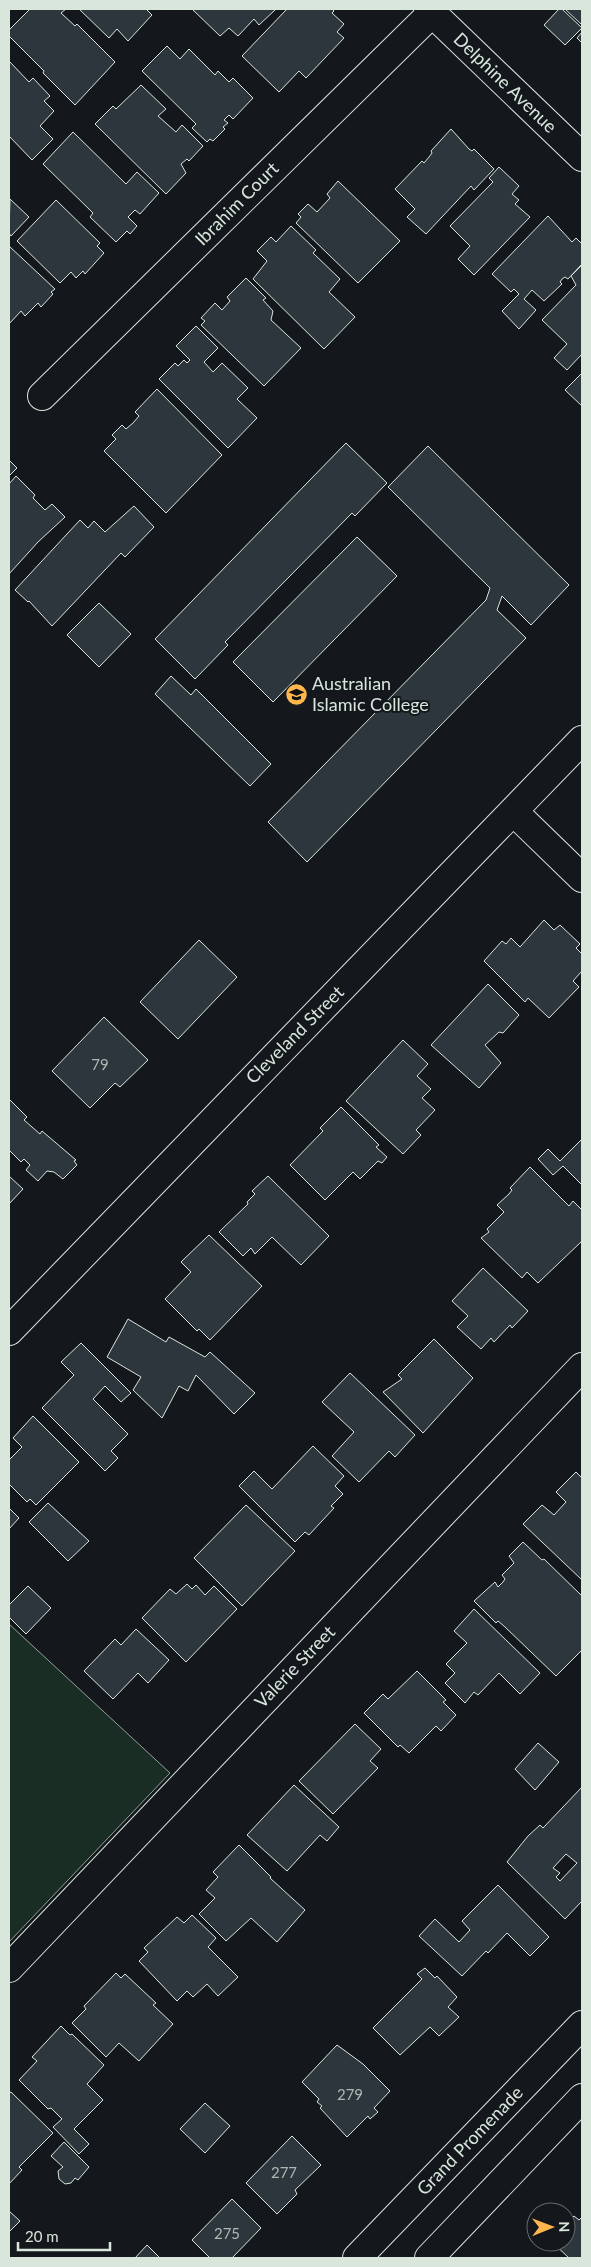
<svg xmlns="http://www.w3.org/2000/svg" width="591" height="2267" viewBox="0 0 591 2267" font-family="Lato,sans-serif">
  <rect width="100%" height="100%" fill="#14181c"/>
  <path fill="#1a2d24" stroke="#939e99" d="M9,1624L170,1773L9,1942Z"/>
  <path fill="#2c363c" stroke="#d8e6dc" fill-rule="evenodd" d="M27,9H66L61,13L75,26L77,24L115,62L75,105L43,73L44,71L9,36V30L29,10Z
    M79,9H146L152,15L128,41L117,29L109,38Z
    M192,9H276L259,25L254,19L238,36L229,28L220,36Z
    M287,9H332L334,11L332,13L344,24L337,32L344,38L306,78L299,71L279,92L242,56Z
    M559,9H562L582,28L565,45L544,25Z
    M565,9H582V25Z
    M582,32V43L577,38Z
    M167,46L180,59L189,49L215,75L218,71L229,82L233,78L253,98L233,119L229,115L224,120L228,123L223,127L225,129L213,141L210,139L207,142L192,128L196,124L142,71Z
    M9,61L29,82L33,78L50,96L44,101L54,111L40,126L53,139L32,160L9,136Z
    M141,85L166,109L158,116L176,132L182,125L203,146L189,161L187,159L181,164L186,173L166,194L95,124L113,106L116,109Z
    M451,129L469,149L472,151L474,149L494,169L474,190L471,186L426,234L407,217L415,209L395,189L422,161L424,163L429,157L432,153L431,151Z
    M73,132L126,184L137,172L159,193L140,214L135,210L128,217L137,226L130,234L127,231L116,242L90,217L93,213L43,164Z
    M499,167L519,186L512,194L519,200L515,204L530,217L474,275L458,259L470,246L450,226L493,182L489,178Z
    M338,181L400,241L358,283L296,223L301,217L298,214L308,204L317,212L330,198L327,194Z
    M10,199L29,217L11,236L9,233Z
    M56,200L100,243L97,246L104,253L85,274L83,271L76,278L71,272L60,283L17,241Z
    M548,216L572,242L576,238L582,244V264L568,279L565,277L562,279L560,282L562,284L544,301L532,290L524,299L536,310L519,329L502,311L519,294L514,289L511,292L492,274Z
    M291,226L316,250L313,253L340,279L329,292L355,317L324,349L253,279L267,261L257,251L271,237L276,242Z
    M9,246L55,289L51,292L53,294L41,307L38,303L25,316L21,311L9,324Z
    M582,265V354L567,370L554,358L567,344L542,320L576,285L571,276Z
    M246,278L266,298L263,300L273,311L271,320L301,348L264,386L201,325L205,321L201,318L215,303L222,310L230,301L227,297Z
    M196,326L218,348L204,362L213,372L222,363L248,388L237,399L257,418L228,448L159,379L175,363L178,366L184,360L187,363L190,360L176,346Z
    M582,373V406L565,390Z
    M157,389L222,455L166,513L104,451L116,439L112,435L122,425L126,429L133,423L139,416L135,412Z
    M346,443L387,483L355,516L352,513L225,642L228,645L195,679L155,639Z
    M428,446L569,585L531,625L502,596L497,610L526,638L307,862L268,822L486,600L490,588L388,487Z
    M9,460L17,468L9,476Z
    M16,476L35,495L33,498L45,510L52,504L65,517L38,542L9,574V484Z
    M134,506L154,527L125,557L121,553L52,626L29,601L28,602L15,590L80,520L88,528L94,521L105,532Z
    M357,537L397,576L273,702L233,662Z
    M99,603L131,634L99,667L67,635Z
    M171,676L191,695L196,689L271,764L250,786L155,694Z
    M544,920L554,930L560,925L580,944L576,948L582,954V971L573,981L579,987L549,1018L528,998L525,1002L484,961L502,941L506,944L511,938L520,947Z
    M199,940L237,977L178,1039L140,1002Z
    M488,984L519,1015L503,1033L499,1032L485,1045L501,1063L479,1088L431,1045Z
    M104,1017L148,1060L120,1087L115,1083L90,1108L52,1071Z
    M403,1040L428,1064L417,1076L431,1089L422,1098L435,1110L416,1130L421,1135L403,1154L346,1101Z
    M9,1099L27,1117L24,1120L40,1134L42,1131L76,1160L74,1161L77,1165L63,1179L54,1172L47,1171L38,1181L26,1170L30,1165L24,1159L21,1162L9,1150Z
    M341,1107L379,1145L376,1147L387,1157L382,1163L378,1161L360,1179L353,1172L325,1200L290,1165L323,1131L320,1128Z
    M582,1139V1185L563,1166L553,1175L538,1159L548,1149L560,1161Z
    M530,1167L569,1206L573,1201L582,1210V1241L538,1283L527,1272L522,1278L481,1238L489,1232L487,1229L504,1212L497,1205L509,1194L512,1190L510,1188Z
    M9,1176L23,1189L9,1204Z
    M268,1176L329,1236L301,1265L272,1237L255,1254L251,1248L243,1256L219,1232L248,1204L247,1202L255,1194L252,1191Z
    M209,1235L262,1286L210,1340L199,1329L197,1331L165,1299L191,1272L181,1262Z
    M483,1268L528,1311L512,1328L510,1325L494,1342L491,1338L481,1349L457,1327L468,1316L452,1301Z
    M128,1319L166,1342L169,1337L205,1357L210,1352L255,1393L234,1414L196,1375L188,1391L179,1386L162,1418L133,1390L141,1377L107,1357Z
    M434,1339L473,1378L423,1433L383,1392L402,1379L398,1375Z
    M81,1343L131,1393L121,1402L105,1386L93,1399L128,1434L111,1451L118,1458L105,1471L42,1408L74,1375L61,1362Z
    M350,1373L415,1435L395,1457L389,1451L359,1482L332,1456L354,1432L322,1402Z
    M33,1416L79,1462L36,1505L30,1499L27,1502L9,1484V1460L22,1447L13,1438Z
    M313,1446L344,1476L335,1486L343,1494L331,1506L334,1508L309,1535L305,1532L295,1542L239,1486L254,1471L272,1489Z
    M576,1472L582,1478V1580L523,1524L542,1505L554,1515L566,1502L556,1492Z
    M48,1503L89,1541L68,1561L29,1522Z
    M246,1505L295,1551L242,1606L194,1558Z
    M9,1508L19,1518L9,1529Z
    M523,1542L542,1560L544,1559L582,1596V1650L556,1676L505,1627L498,1621L496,1623L474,1601L495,1582L498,1587L503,1582L505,1579L502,1575L514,1563L509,1556Z
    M187,1584L192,1589L196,1585L205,1595L214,1586L237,1609L186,1662L142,1618L170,1589L176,1594Z
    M28,1586L51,1608L26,1634L9,1617V1605Z
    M474,1609L540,1673L520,1694L499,1673L478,1695L474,1692L465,1703L445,1683L455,1673L446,1664L467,1643L454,1631Z
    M136,1629L169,1660L148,1683L138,1673L113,1699L84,1671L115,1639L121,1645Z
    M417,1671L446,1700L443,1702L456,1715L441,1731L436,1726L409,1753L400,1745L398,1747L364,1713L383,1694L388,1699Z
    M355,1724L381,1749L370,1761L378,1768L333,1814L299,1781Z
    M538,1743L559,1762L535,1790L515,1769Z
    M294,1785L339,1827L327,1841L320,1835L287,1871L247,1835Z
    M582,1787V1901L565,1919L507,1862L528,1836L540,1825L543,1828ZM566,1854L577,1863L560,1881L556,1877L560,1873L553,1868Z
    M239,1845L271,1877L270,1878L305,1910L277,1942L251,1918L226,1941L199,1914L215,1898L206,1890L218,1877L213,1872Z
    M498,1885L549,1937L530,1956L507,1933L488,1953L486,1951L462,1976L419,1936L435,1919L459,1942L470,1930L462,1921Z
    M192,1915L216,1938L208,1947L238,1977L218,1996L207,1984L193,1997L187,1991L177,2001L139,1961L148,1952L144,1948L177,1917L184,1923Z
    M425,1968L435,1978L437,1976L457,1997L448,2007L459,2017L439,2036L430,2027L400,2055L373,2028L422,1979L417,1974Z
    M116,1973L121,1978L125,1974L156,2003L153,2005L173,2024L139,2061L119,2043L106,2057L72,2023L86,2009L84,2006Z
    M61,2026L70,2035L72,2034L75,2037L104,2065L87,2084L103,2100L74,2129L89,2144L79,2154L53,2127L62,2119L51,2108L48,2109L19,2080L37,2061L32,2057Z
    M337,2045L363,2064L390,2091L374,2108L378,2112L370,2119L368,2116L347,2137L320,2108L322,2106L317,2102L319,2099L302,2082Z
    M11,2092L53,2133L19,2167L22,2170L9,2184V2093Z
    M205,2103L230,2126L205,2153L180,2129Z
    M292,2136L321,2165L295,2190L297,2194L277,2214L246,2183Z
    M64,2142L89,2167L78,2180L75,2178L71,2183L65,2184L59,2179L58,2171L63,2167L51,2156Z
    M232,2199L261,2228L232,2258H210L192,2240Z
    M9,2211L20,2221L9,2232Z
    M574,2216L579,2220L582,2217V2258H569L552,2242H566V2225Z
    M147,2245L160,2258H135Z"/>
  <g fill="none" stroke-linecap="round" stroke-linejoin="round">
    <defs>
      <path id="minor" d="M428,9L582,157
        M42,396L432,13
        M514,812L582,878
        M9,1331L582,740
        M9,1968L582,1367"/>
      <path id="primary" d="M357,2258L582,2025
        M429,2258L582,2098"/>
    </defs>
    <use href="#minor" stroke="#d8e6dc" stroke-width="30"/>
    <use href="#primary" stroke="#d8e6dc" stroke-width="30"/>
    <use href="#minor" stroke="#14181c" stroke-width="28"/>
    <use href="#primary" stroke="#14181c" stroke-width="28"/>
  </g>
  <defs>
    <symbol id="school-disc" viewBox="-11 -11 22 22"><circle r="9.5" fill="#ffb74d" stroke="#14181c"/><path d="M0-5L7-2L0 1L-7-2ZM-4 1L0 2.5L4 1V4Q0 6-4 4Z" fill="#111"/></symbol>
  </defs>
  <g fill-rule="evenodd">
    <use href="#school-disc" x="284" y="682" width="25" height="25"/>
  </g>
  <g text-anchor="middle" stroke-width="4" stroke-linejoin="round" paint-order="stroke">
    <g font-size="15" fill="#adbab4">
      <text x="100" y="1070">79</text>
      <text x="350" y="2100">279</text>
      <text x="284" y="2178">277</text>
      <text x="227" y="2239">275</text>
    </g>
    <g font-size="18" fill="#d8e6dc" stroke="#14181c">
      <text transform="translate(505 83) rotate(44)" y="6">Delphine Avenue</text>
      <text transform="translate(237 204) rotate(-45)" y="6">Ibrahim Court</text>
      <text transform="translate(295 1035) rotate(-45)" y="6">Cleveland Street</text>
      <text transform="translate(295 1667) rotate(-46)" y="6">Valerie Street</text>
      <text transform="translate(470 2141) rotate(-46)" y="6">Grand Promenade</text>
    </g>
    <g font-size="18" fill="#d8e6dc" stroke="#14181c" text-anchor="start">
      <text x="312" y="690">Australian<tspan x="312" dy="21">Islamic College</tspan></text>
    </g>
  </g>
  <rect width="591" height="2267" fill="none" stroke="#d8e6dc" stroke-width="20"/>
  <g transform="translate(551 2227) rotate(89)"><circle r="24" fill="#14181c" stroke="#626a69"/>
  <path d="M0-4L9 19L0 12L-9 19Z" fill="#ffb74d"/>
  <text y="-8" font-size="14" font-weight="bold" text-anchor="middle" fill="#d8e6dc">N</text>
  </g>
  <path d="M18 2242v8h92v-8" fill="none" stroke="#d8e6dc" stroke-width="2.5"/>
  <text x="25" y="2242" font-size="15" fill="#d8e6dc" stroke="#14181c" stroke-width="4" paint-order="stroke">20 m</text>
</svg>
